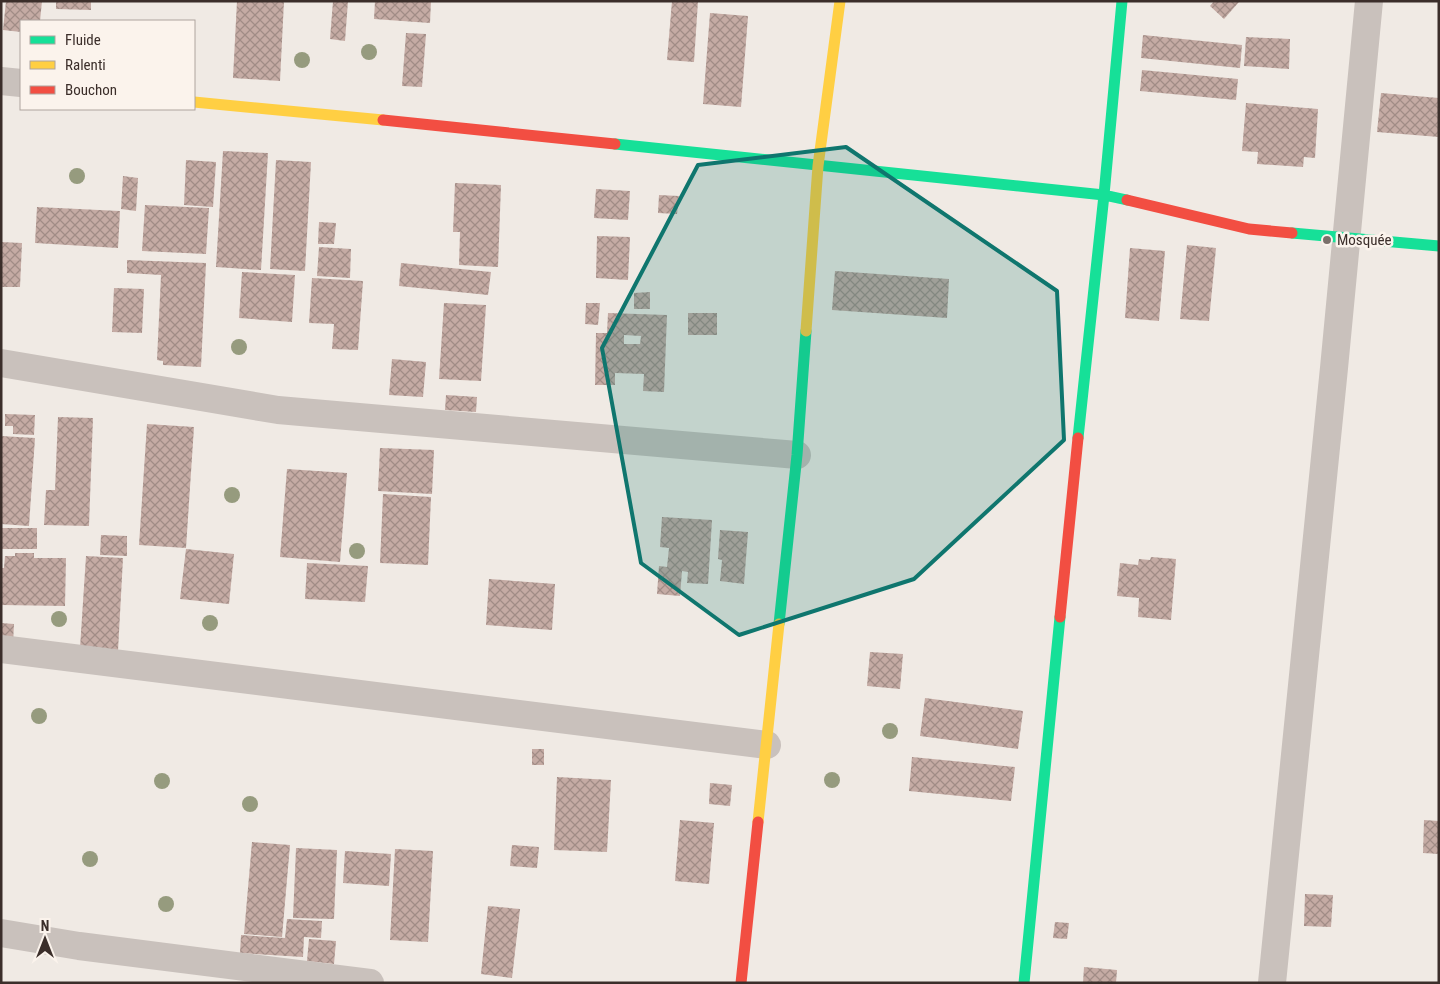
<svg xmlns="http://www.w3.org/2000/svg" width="1440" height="984" viewBox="0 0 1440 984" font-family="'Roboto Condensed',sans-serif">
  <defs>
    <pattern id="building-cross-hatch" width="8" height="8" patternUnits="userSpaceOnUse" patternTransform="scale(1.25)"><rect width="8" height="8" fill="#c5aba4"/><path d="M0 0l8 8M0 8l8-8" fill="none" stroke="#a18c86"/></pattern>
  </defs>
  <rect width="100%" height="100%" fill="#f0eae4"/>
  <path fill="url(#building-cross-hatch)" fill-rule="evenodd" d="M6,1H42L40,21H21V32L3,30Z
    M56,1H91V10L56,9Z
    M237,1H284L280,81L233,78Z
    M333,1H348L345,41L330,39Z
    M375,1H431L430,23L374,19Z
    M672,1H698L694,62L667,60Z
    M1214,1H1238L1239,2L1224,19L1210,6Z
    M710,13L748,16L741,107L703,104Z
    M406,33L426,34L422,87L402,86Z
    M1143,35L1242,45L1240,68L1141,58Z
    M1246,37L1290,39L1289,69L1244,66Z
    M1142,70L1238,79L1236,100L1140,91Z
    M1381,93L1439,98V137L1377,132Z
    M1246,103L1318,109L1315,158L1304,157L1303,167L1257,164L1258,152L1242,151Z
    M223,151L268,153L261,270L216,267Z
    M186,160L216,162L213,207L184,205Z
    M276,160L311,162L305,271L270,269Z
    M123,176L138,178L136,211L121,209Z
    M455,183L501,185L498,267L459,265L460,232H453Z
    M596,189L630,191L628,220L594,218Z
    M659,195L679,196L677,214L658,213Z
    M145,205L209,208L206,254L142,251Z
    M37,207L120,211L118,248L35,243Z
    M319,222L336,223L334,244H318Z
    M597,236L630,237L628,280L596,278Z
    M1,242L22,243L20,287H1Z
    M1187,245L1216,248L1209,321L1180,319Z
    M319,247L351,249L350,278L317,276Z
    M1130,248L1165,251L1159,321L1125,318Z
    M127,260L206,263L201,367L163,365V361L157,360L161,275L127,273Z
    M401,263L491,272L488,295L399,286Z
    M835,271L949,279L947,318L832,310Z
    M242,272L295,275L292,322L239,318Z
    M312,278L363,281L358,350L332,349L334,324L309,323Z
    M114,288L144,289L142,333L112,332Z
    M650,292V309H634V293Z
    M444,303L486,305L481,381L439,379Z
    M586,303H600L598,325L585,324Z
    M608,313L667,315L664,392L643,391L644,374L615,373V385H595L596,333H607ZM624,335L641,336L640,344H624Z
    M688,313H717V335H688Z
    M392,359L426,362L423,397L389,395Z
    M446,395L477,397L476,412L445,410Z
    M5,414L35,415L34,435L13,434V426H5Z
    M58,417L93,418L89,526L44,525L46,490H55Z
    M147,424L194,427L186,548L139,545Z
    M1,436L35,438L29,526L1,524Z
    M380,448L434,450L432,494L378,491Z
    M287,469L347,473L340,562L280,557Z
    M383,494L431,497L428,565L380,563Z
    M662,517L712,520L708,584L687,583L688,572L682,571L680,596L657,594L659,566L667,567L669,548L660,547Z
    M1,528H37V549H1Z
    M720,530L748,532L744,584L720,581L722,560L718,559Z
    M101,535L127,536V556L100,555Z
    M186,549L234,554L229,604L180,599Z
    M15,553H34V558H66L65,606L2,605L1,568H4L5,556H15Z
    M86,556L123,558L118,651L80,648Z
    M1151,557L1176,559L1171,620L1138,617L1139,598L1117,596L1120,563L1138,565L1139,559L1150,560Z
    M307,563L368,566L365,602L305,599Z
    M489,579L555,584L552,630L486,625Z
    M1,623L14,624L13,643H1Z
    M870,652L903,654L900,689L867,686Z
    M925,698L1023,711L1018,749L920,736Z
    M532,749H544V765H532Z
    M912,757L1015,767L1011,801L909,791Z
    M557,777L611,780L607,852L554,850Z
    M710,783L732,785L730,806L709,804Z
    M680,820L714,823L709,884L675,881Z
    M1424,820L1439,821V854L1423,853Z
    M252,842L290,845L282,937L244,934Z
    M512,845L539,847L537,868L510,866Z
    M296,848L337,850L334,919L293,918Z
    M395,849L433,851L428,942L390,940Z
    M345,851L391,854L389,886L343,883Z
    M1305,894L1333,895L1331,927L1304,926Z
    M488,906L520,909L512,978L481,974Z
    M287,919L322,921L321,938L304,937L303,957L240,953L241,935L285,938Z
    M1055,922L1069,923L1067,939L1053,938Z
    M309,939L336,941L334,964L307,961Z
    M1084,967L1117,970L1116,983H1083Z"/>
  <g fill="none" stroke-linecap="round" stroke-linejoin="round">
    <path stroke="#c9c1bc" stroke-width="28" d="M1,81L21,83
      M1,363L278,410L797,455
      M1,649L767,745
      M1,933L79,946L370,983
      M1272,983L1334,368L1369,1"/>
    <path stroke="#16e098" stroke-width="11" d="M615,144L1104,195L1127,200
      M1292,233L1439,246
      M1078,438L1104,195L1122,1
      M779,624L797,455L806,331
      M1024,983L1060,617"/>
    <path stroke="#ffcf43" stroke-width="11" d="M194,102L383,120
      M806,331L818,166L840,1
      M758,822L779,624"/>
    <path stroke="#f24e42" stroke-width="11" d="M383,120L615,144
      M1127,200L1249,229L1292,233
      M1060,617L1078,438
      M741,983L758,822"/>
  </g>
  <g fill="#969b7e">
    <circle cx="369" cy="52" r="8"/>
    <circle cx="302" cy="60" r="8"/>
    <circle cx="77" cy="176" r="8"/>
    <circle cx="239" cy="347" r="8"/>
    <circle cx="232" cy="495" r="8"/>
    <circle cx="357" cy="551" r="8"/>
    <circle cx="59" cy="619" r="8"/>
    <circle cx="210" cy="623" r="8"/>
    <circle cx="39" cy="716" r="8"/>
    <circle cx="890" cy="731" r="8"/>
    <circle cx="832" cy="780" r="8"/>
    <circle cx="162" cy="781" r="8"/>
    <circle cx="250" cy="804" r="8"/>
    <circle cx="90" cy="859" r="8"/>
    <circle cx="166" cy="904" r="8"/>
  </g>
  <path fill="#0f766e" fill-opacity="0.2" stroke="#0f766e" stroke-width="4" stroke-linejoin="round" d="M846,147L1057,291L1064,440L914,579L739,635L641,563L602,348L698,165Z"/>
  <circle fill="#7a706b" stroke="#fbf3ec" stroke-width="2" cx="1327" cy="240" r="5"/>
  <g text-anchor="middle" stroke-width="5" stroke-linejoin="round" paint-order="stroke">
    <g font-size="15" fill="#3b2e2a" stroke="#fbf3ec" text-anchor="start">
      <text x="1337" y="245">Mosquée</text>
    </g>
  </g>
  <rect width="1440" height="984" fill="none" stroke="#3b2e2a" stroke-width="5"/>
  <rect x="20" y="20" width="175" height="90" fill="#fbf3ec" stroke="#aea49e"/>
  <rect x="30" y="36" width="25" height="8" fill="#16e098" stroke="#aea49e"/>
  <text x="65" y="45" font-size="15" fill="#3b2e2a">Fluide</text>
  <rect x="30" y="61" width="25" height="8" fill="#ffcf43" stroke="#aea49e"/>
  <text x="65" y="70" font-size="15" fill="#3b2e2a">Ralenti</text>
  <rect x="30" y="86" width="25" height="8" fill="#f24e42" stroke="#aea49e"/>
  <text x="65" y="95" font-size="15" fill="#3b2e2a">Bouchon</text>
  <g transform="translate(45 939)" stroke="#fbf3ec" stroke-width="4" paint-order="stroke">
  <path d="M0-4L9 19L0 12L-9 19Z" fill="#3b2e2a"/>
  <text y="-8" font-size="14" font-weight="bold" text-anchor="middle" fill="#3b2e2a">N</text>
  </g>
</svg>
